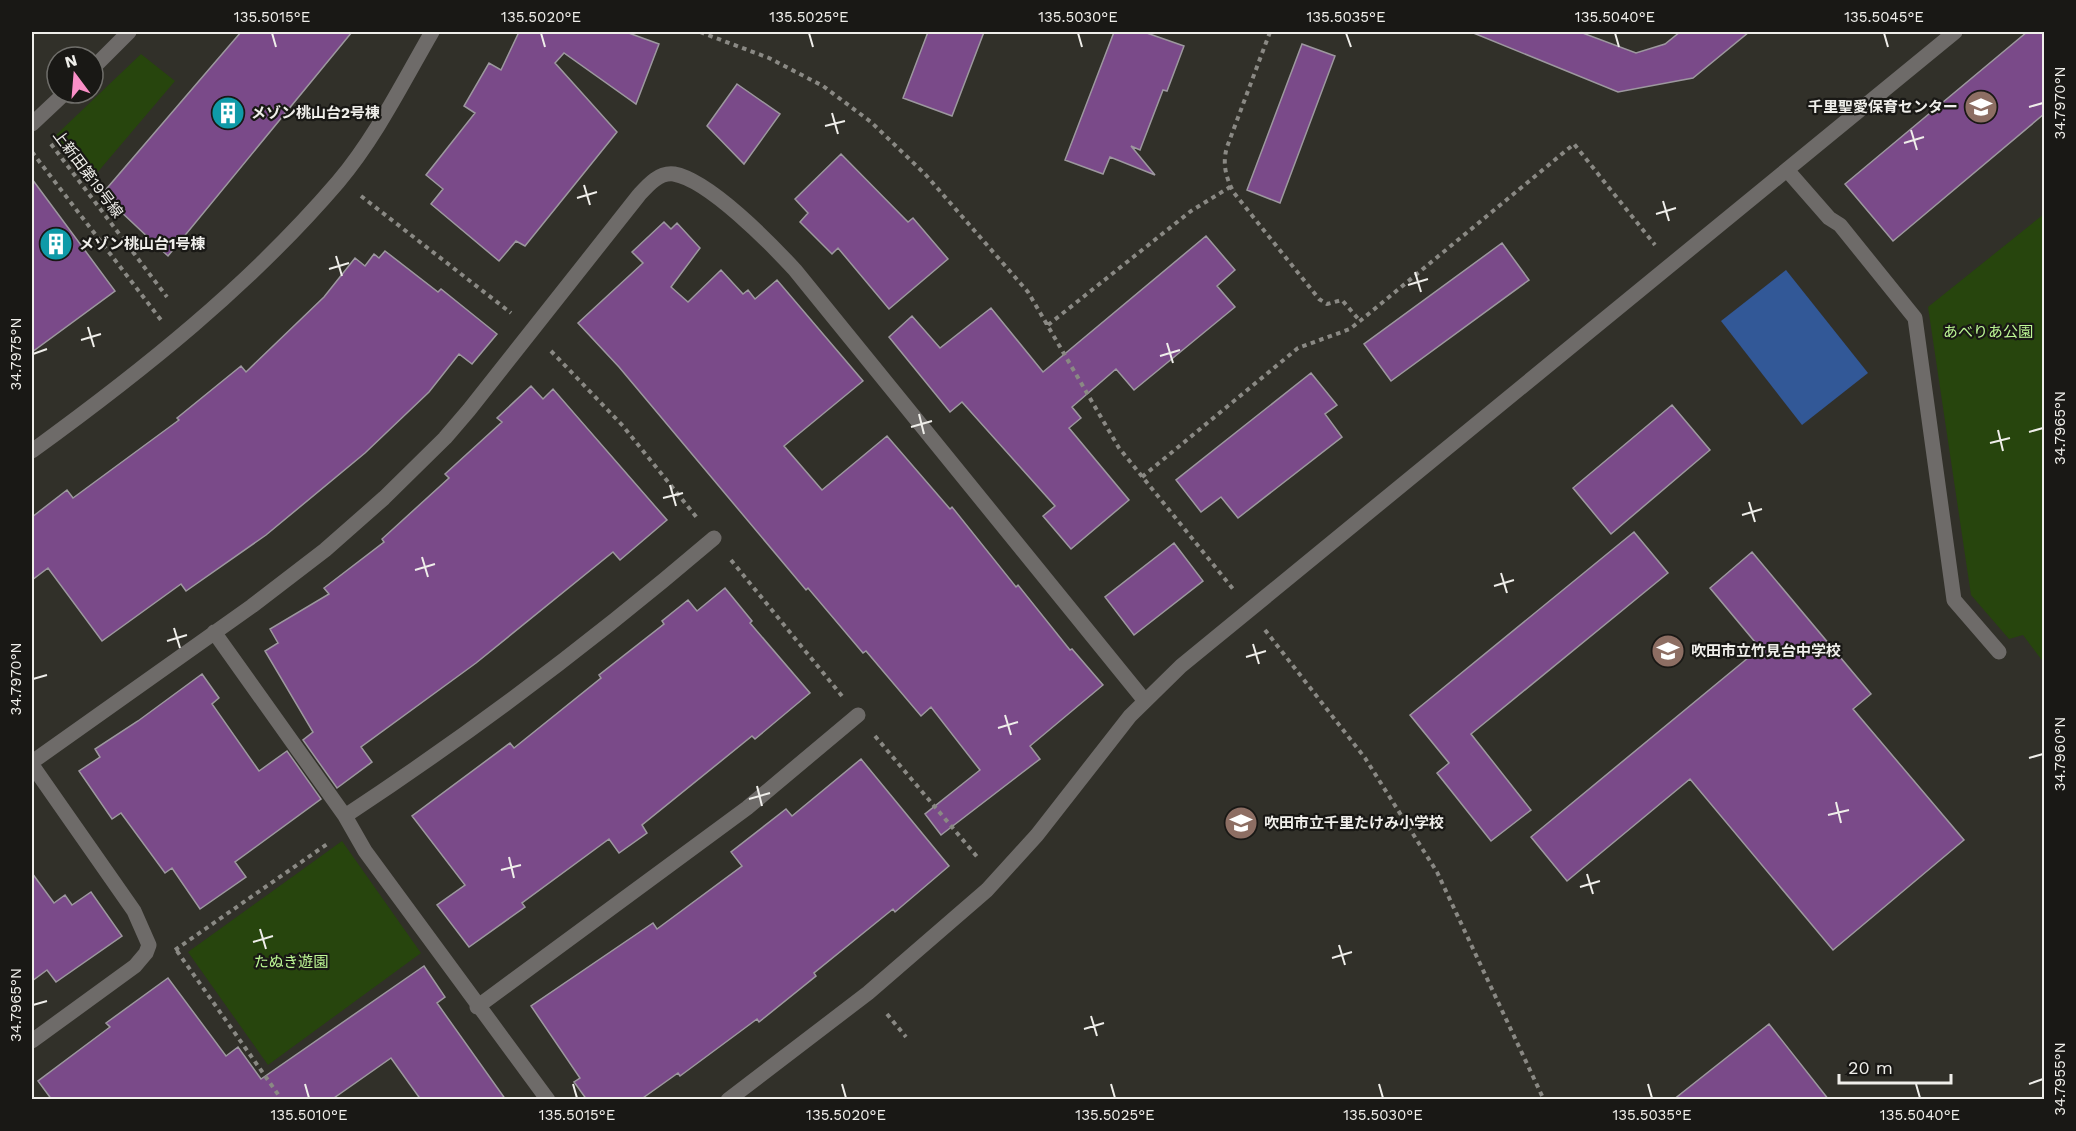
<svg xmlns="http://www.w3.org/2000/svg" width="2076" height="1131" viewBox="0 0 2076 1131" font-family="'Work Sans','Noto Sans JP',sans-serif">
  <rect width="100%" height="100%" fill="#313029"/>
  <path fill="#27450d" d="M141,54L175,81L91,180L55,136Z
    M2044,214V663L2023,635L2009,639L1971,595L1928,307Z
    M342,841L421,953L268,1065L188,952Z"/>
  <path fill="#325897" d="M1786,270L1868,373L1802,425L1721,321Z"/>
  <path fill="#7a4a89" stroke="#9d989f" stroke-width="1.5" d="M241,32H352L168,256L102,194Z
    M519,32H626L659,44L636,104L564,53L555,63L617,132L525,246L516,241L499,261L431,204L443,189L426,175L475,113L464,106L489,63L501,70Z
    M928,32H984L952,116L903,98Z
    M1114,32H1144L1184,46L1167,91L1163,90L1140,150L1131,146L1155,175L1110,157L1103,174L1065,160Z
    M1471,32H1580L1636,53L1665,44L1680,32H1749L1693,78L1618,92Z
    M2027,32H2044V114L1893,241L1845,184Z
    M1302,44L1335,56L1280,203L1247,190Z
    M737,84L780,114L744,164L707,126Z
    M841,154L908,222L913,218L948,259L889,309L838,248L832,254L800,222L808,213L795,199Z
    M32,179L115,291L32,352Z
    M664,222L671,229L677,223L700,248L671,287L688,302L721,270L743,294L748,290L755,299L777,280L863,381L784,446L822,490L887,436L950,509L952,507L1016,587L1018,585L1070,650L1072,649L1103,685L1030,746L1040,759L941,835L925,814L980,770L931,707L921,716L866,651L863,653L808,588L806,590L619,367L578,323L643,263L632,252Z
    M1206,236L1235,270L1217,286L1235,307L1134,390L1116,369L1072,407L1081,418L1069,428L1129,500L1071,549L1043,516L1055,506L962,402L950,412L889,337L912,316L940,348L991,308L1043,372Z
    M1502,243L1529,280L1391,381L1364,344Z
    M385,251L438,292L441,289L497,334L472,364L459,354L429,392L365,453L266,535L186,591L181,584L102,641L48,568L32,580V517L67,490L73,498L179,420L177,418L241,366L246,372L324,297L355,258L365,266L374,254L379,258Z
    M1311,373L1337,405L1325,414L1342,437L1238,518L1221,497L1201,512L1176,480Z
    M531,386L543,399L553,389L667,520L620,560L613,552L476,663L361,747L372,762L337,788L303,740L313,732L265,651L278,643L270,629L329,594L324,588L384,542L382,539L449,478L445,474L502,422L497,418Z
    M1672,405L1710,450L1611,534L1573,488Z
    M1634,532L1668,573L1471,734L1531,810L1491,841L1437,773L1449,763L1410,715Z
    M1174,543L1203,581L1134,635L1105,597Z
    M1752,552L1871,694L1853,709L1964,840L1833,950L1690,779L1567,881L1531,837L1760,648L1710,588Z
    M725,588L752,621L750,623L810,693L755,739L752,736L642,825L647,833L619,853L609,839L522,903L525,907L469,947L437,905L465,885L412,816L510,743L514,748L601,678L599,675L664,624L662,621L688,600L697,611Z
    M202,674L219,698L212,704L259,771L287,751L321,799L235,862L246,877L200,909L172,868L165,873L121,813L112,819L79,771L100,757L95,749L138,721Z
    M861,759L949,866L895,912L893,909L814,973L816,976L759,1022L757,1019L680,1076L678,1073L640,1100H587L574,1082L580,1078L531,1006L653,923L657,929L742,866L731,852L786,809L792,816Z
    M32,873L54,903L65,895L72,905L91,892L122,936L56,982L47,970L32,981Z
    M424,966L445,997L437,1003L506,1100H421L391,1058L331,1100H52L38,1081L110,1027L106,1023L168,978L226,1056L238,1047L261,1079Z
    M1769,1024L1829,1100H1673Z"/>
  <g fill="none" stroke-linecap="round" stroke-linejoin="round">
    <path stroke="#8a8984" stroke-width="4" stroke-dasharray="4.5 4.5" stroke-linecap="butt" d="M700,32L769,58L823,86L871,122L925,174L1028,292L1119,448L1233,589
      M1270,32L1227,147C1222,164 1226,178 1234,193L1319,299L1327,304L1342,300L1360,321
      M51,144L167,297
      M32,152L161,320
      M361,196L511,313
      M1048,325L1191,211L1230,187
      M551,351L623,426L698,519
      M1142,477L1298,348L1350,329L1360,321L1574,144L1655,245
      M731,560L842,696
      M1265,630L1365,758L1437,872L1544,1100
      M875,736L979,859
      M175,950L330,842
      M177,951L282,1100
      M887,1014L906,1037"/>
    <path stroke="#6e6b69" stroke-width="15" d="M93,68L129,32
      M32,124L65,93
      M1787,170L1829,218L1840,225L1915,318L1954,600L1999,652
      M32,451C142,371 249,286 338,182C376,137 403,82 432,32
      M214,632L345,816L365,851L548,1100
      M32,762L252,606L325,550L384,498L445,438L469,410L639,195C648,185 659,172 674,174C709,180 771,244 795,270L1145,701
      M32,765L134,911L149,945L146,953L135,966L32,1041
      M345,816C474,731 597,638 714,538
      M477,1007L747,808L858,715
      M728,1100L868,993L987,890L1037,835L1130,716L1181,666L1955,32"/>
  </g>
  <path fill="none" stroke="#efeeea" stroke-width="2" d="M272,33L276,47M541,33L545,47M809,33L813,47M1078,33L1082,47M1346,33L1351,47M1615,33L1619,47M1884,33L1888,47M2029,107L2043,103M832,113L838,134M825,126L845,121M1911,130L1917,150M1904,143L1924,137M584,185L590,205M577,198L597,192M1663,201L1669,221M1656,214L1676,208M336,256L342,276M329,269L349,263M1415,272L1421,292M1408,285L1428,279M88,327L94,347M81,340L101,334M1167,343L1173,363M33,354L47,349M1160,356L1180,350M919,414L924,434M911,427L932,421M1998,430L2003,451M2029,432L2043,428M1990,443L2010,438M670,485L676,506M663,498L683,493M1749,502L1755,522M1742,515L1762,509M422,557L428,577M415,570L435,564M1501,573L1507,593M1494,586L1514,580M174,628L180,648M167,641L187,635M1253,644L1259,664M1246,657L1266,651M33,679L47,675M1005,715L1011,735M998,728L1018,722M2029,758L2043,754M757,786L762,806M749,799L770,793M1836,802L1841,823M1828,815L1849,810M509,857L514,878M501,870L521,865M1587,874L1593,894M1580,887L1600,881M260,929L266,949M253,942L273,936M1339,945L1345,965M1332,958L1352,952M33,1005L47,1001M1091,1016L1097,1036M1084,1029L1104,1023M305,1084L309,1098M573,1084L577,1098M842,1084L846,1098M1111,1084L1115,1098M1379,1084L1383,1098M1648,1084L1652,1098M1916,1084L1920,1098M2029,1084L2043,1079"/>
  <defs>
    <symbol id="school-disc" viewBox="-11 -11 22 22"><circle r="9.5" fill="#8d6e63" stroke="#191815"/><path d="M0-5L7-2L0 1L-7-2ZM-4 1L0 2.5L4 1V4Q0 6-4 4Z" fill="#fff"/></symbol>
    <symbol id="building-disc" viewBox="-11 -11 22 22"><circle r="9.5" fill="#0f9aa8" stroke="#191815"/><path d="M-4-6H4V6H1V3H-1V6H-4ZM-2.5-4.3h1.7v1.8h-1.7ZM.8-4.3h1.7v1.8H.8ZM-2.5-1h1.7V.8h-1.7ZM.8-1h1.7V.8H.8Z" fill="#fff"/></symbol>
  </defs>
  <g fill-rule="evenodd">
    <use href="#school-disc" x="1962" y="88" width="38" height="38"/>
    <use href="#building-disc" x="209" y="94" width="38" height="38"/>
    <use href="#building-disc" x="37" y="225" width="38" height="38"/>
    <use href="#school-disc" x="1649" y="632" width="38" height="38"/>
    <use href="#school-disc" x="1222" y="804" width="38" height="38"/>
  </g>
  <g text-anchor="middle" stroke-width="4.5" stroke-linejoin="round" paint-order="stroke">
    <g font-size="15" font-weight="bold" fill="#efeeea" stroke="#191815" text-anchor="start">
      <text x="1958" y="112" text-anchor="end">千里聖愛保育センター</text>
      <text x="251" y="118">メゾン桃山台2号棟</text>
      <text x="79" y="249">メゾン桃山台1号棟</text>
      <text x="1691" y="656">吹田市立竹見台中学校</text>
      <text x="1264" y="828">吹田市立千里たけみ小学校</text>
    </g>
    <g font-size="15" fill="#efeeea" stroke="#191815">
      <text transform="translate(88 174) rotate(53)" y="5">上新田第19号線</text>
    </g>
    <g font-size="15" fill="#bdf895" stroke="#191815">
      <text x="1988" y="337">あべりあ公園</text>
      <text x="291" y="967">たぬき遊園</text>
    </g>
  </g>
  <rect width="2076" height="1131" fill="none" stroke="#191815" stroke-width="66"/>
  <g transform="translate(75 75) rotate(344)"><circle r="28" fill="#191815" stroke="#6f6e6a" stroke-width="1.5"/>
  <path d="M0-4.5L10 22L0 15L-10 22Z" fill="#fa8fc7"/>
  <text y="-9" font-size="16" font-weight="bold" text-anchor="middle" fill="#efeeea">N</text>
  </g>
  <path d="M1839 1074v9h112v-9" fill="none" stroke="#efeeea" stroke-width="3"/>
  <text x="1848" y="1074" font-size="18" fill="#efeeea" stroke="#191815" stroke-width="4.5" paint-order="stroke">20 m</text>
  <rect x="33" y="33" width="2010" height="1065" fill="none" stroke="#efeeea" stroke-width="2"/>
  <g font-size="15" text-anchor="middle" fill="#efeeea">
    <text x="272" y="22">135.5015°E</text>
    <text x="541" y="22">135.5020°E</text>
    <text x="809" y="22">135.5025°E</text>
    <text x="1078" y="22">135.5030°E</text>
    <text x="1346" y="22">135.5035°E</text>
    <text x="1615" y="22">135.5040°E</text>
    <text x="1884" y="22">135.5045°E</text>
    <text transform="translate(2060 103) rotate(-90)" y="5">34.7970°N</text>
    <text transform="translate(16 354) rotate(-90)" y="5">34.7975°N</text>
    <text transform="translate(2060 428) rotate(-90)" y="5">34.7965°N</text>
    <text transform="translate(16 679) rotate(-90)" y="5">34.7970°N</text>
    <text transform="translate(2060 754) rotate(-90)" y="5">34.7960°N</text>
    <text transform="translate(16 1005) rotate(-90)" y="5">34.7965°N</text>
    <text transform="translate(2060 1079) rotate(-90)" y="5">34.7955°N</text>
    <text x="309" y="1120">135.5010°E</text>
    <text x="577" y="1120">135.5015°E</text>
    <text x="846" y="1120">135.5020°E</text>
    <text x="1115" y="1120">135.5025°E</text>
    <text x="1383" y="1120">135.5030°E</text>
    <text x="1652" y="1120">135.5035°E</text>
    <text x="1920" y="1120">135.5040°E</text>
  </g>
</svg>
